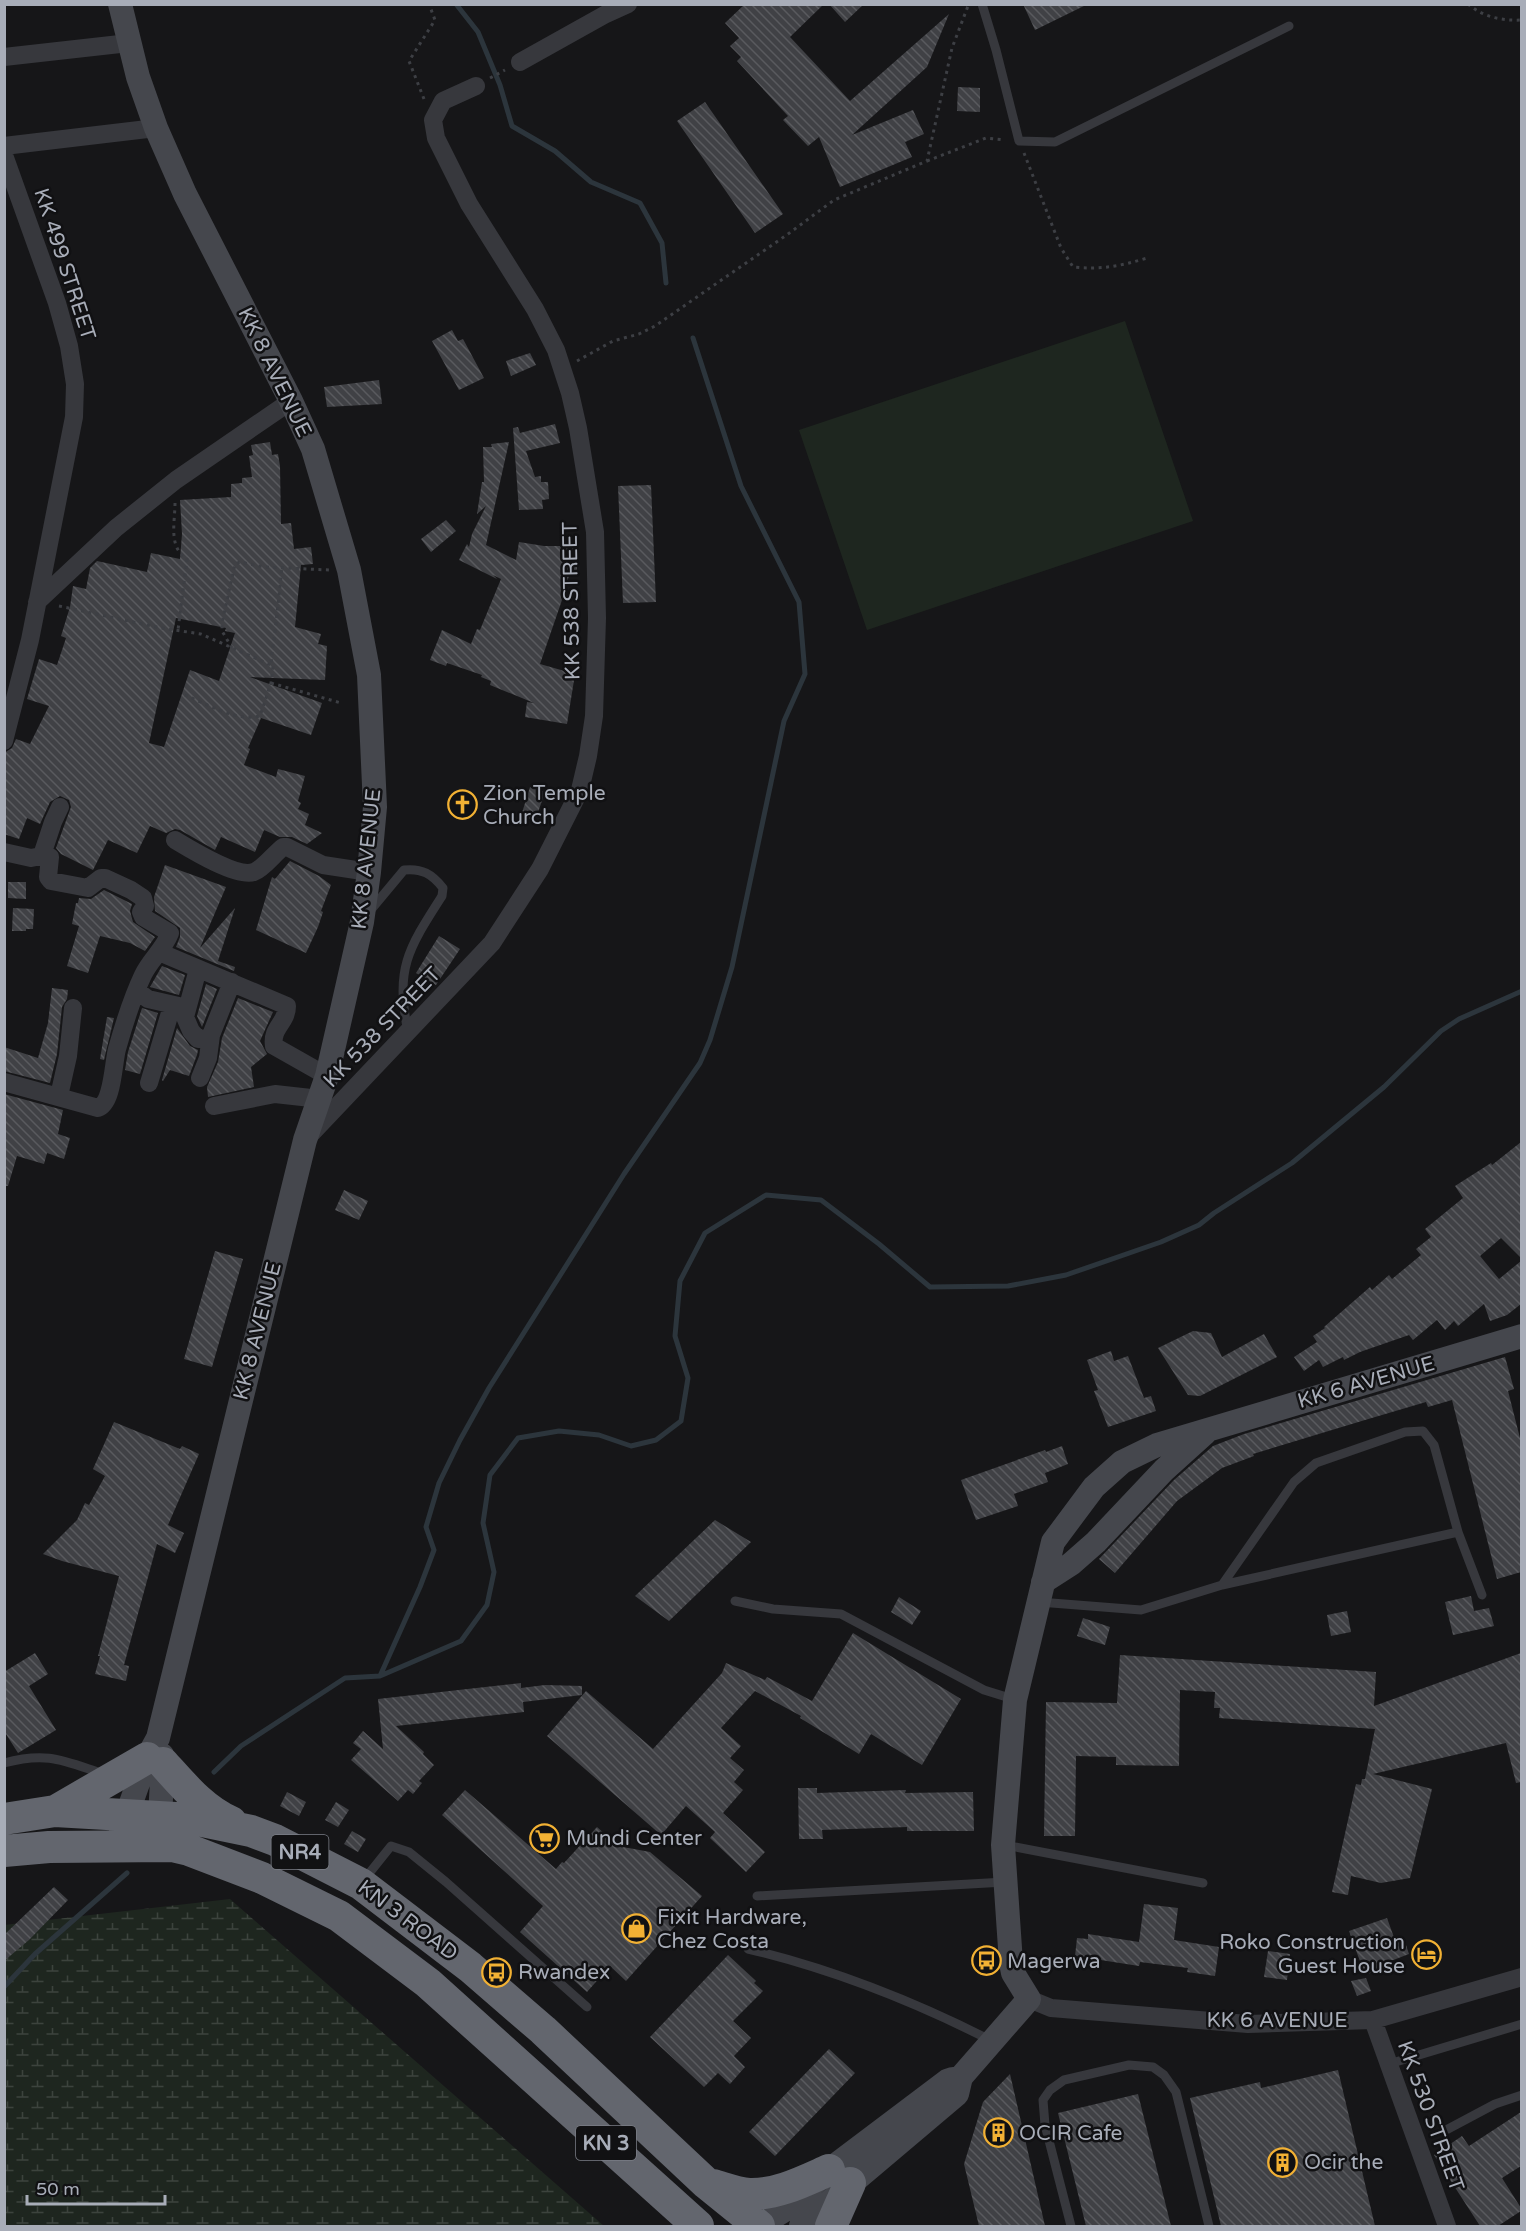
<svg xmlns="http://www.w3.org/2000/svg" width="1526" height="2231" viewBox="0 0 1526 2231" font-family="'Varela Round',sans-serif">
  <defs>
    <pattern id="wetland-marsh" width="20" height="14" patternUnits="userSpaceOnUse" patternTransform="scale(1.5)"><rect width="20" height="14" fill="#1e261f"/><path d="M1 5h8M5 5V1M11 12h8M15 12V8" fill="none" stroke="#3c433d"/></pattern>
    <pattern id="building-back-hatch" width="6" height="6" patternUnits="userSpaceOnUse" patternTransform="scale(1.5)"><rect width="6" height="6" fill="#404145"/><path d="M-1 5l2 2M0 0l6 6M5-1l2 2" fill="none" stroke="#595a5e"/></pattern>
  </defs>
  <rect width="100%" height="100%" fill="#161618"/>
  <path fill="url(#wetland-marsh)" d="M230,1899L604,2226H5L4,1925Z"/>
  <path fill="#1e261f" d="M1125,321L1193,521L867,630L799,430Z"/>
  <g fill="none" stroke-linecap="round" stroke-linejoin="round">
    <path stroke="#2c353c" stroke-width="5" d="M456,4L478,32L500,85L512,126L555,151L591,182L640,203L662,243L666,283
      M380,1676L461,1641L487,1605L494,1572L483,1523L490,1475L518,1438L559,1431L599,1435L631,1446L656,1440L681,1421L688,1378L675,1336L680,1281L705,1233L766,1195L821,1200L879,1244L930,1287L1008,1286L1066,1275L1161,1242L1199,1225L1214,1213L1292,1163L1384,1087L1441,1031L1459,1019L1522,991
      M214,1772L241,1746L345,1678L380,1676L420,1587L434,1550L426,1527L439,1483L460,1440L489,1388L624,1174L700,1063L710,1040L732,967L784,721L805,674L799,602L741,486L693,338
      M4,1987L35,1954L127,1873"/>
  </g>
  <path fill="url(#building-back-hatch)" fill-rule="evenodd" d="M745,4H824L790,37L850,101L949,14L927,67L852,135L913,110L924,134L905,142L912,157L840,187L819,137L808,146L783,120L788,116L737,61L741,57L730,46L739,38L725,23Z
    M829,4H864L845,22Z
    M1023,4H1088L1035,30Z
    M958,87L980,88V112L957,111Z
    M705,102L783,214L755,233L677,121Z
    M452,330L458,341L463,339L484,378L459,390L432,341Z
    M530,353L536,365L511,376L506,361Z
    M379,380L382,404L327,407L324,387Z
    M555,424L560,443L526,451L535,477L541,476V482H548L549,499L542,500L543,509L519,510L513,428L518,427L520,433Z
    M270,442L272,455L278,454L280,466L281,524L291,523L294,549L311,547L313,564L301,565L295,627L321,634L318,644L327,646L325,680L250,677L322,703L311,735L261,718L248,748L250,749L244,765L276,777L278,769L305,776L298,801L301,803L298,809L309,814L305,825L322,833L307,844L292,837H280L264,830L255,852L221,837L215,850L180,830L175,829L166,833L150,826L137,853L108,840L93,870L61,854L56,848L71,807L69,800L60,796L50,802L40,824L27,818L19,839L4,834V753L12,748L16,739L30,744L49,706L27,699L39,659L57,665L66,638L61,636L70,607L73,586L86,589L90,568L97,561L147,572L151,553L180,559L182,534L180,500L231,497V484L242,483V478L252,477L249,456L253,455L251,445ZM176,618L226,628L225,631L235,633L219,681L190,670L164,747L149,743Z
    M509,442L486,545L516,560L519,542L544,546H577V572H570L561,603L540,664L575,674L567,724L525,717L527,702L534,703L490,685L491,681L481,677L482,675L447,663L446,666L430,660L442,630L471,644L477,629L480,630L501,579L493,575L497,579L459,560L467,544L469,547L472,534L486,506L477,514L482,482H484L483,447H492L491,444Z
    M651,485L656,602L623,603L618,486Z
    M446,520L456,531L431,552L421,539Z
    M530,787L545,792L535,821L521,816Z
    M290,861L319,876L331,885L321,911L323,912L318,927L306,953L256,930L272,877L275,879Z
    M165,865L226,887L200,948L235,908L218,961L235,967L234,971L176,947L180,937V928L155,911L154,897Z
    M8,882H26V899L8,898Z
    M104,890L132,904L130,911L133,922L155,937L145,951L130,943L100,936L88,973L67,966L79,926L72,924L76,903H78L79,898L91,899Z
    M13,908L34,909L33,929H26V931H12Z
    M439,936L460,949L436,985L416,973Z
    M162,966L185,975L179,995L150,987Z
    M206,984L217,989L202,1027L197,1016Z
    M52,988L68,990L67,999L62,1007L57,1054L50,1083L4,1071V1047L38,1058L48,1023Z
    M238,998L273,1012L260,1041L267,1054L251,1067L254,1087L208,1097L207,1087L218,1062L222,1038Z
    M142,1008L158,1013L140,1074L125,1070L128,1052Z
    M107,1017L114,1018L104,1060L100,1059Z
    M177,1028L190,1046L198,1050L197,1055L189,1076L170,1070L163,1081L162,1080Z
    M4,1094L63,1110L58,1134L70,1138L64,1159L47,1153L44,1164L17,1156L8,1186H4Z
    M1521,1142V1258L1501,1238L1480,1256L1499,1279L1521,1261V1304L1507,1315L1490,1321L1484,1304L1458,1326L1454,1321L1445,1330L1437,1320L1413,1340L1409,1335L1360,1352L1344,1360L1343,1357L1323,1367L1319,1360L1304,1371L1294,1357L1317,1342L1313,1336L1325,1328L1324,1327L1370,1287L1372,1290L1389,1275L1392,1279L1421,1255L1416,1249L1431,1237L1425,1229L1463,1198L1455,1186L1491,1163L1492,1165Z
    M344,1190L368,1201L359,1220L335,1210Z
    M215,1251L243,1259L212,1367L184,1359Z
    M1193,1331L1211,1333L1222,1357L1264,1334L1277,1357L1200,1396L1188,1395L1158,1348Z
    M1111,1351L1114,1361L1128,1356L1144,1398L1151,1396L1156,1411L1108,1427L1094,1391L1098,1390L1087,1360Z
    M1505,1357L1514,1389L1508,1391L1521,1442V1572L1497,1579L1452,1400L1428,1407L1426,1402L1365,1420L1253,1454L1254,1456L1222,1468L1177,1501L1115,1573L1099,1559L1174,1480L1213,1446L1244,1434Z
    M114,1422L180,1449L182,1446L199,1454L168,1525L184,1533L175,1553L157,1544L124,1665L129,1666L126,1681L95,1674L100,1656H98L119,1576L62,1561L43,1554L77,1520L85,1503L89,1505L105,1476L93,1469Z
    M1062,1446L1068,1464L1045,1473L1048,1482L1014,1494L1018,1506L976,1520L961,1480L1045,1450L1046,1452Z
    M715,1520L751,1542L669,1621L635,1596Z
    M1471,1596L1474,1611L1489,1608L1494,1626L1453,1635L1445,1602Z
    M899,1597L921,1611L912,1625L891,1612Z
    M1347,1611L1351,1632L1331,1636L1327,1615Z
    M1083,1618L1110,1627L1105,1645L1077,1636Z
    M853,1633L961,1699L922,1765L871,1734L859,1754L800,1718L801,1716L755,1691L721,1728L741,1746L730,1758L744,1770L734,1782L743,1790L723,1813L765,1852L746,1872L710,1838L715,1832L686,1806L661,1835L547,1736L586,1691L653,1749L722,1673L726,1663L765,1680L767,1677L812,1701Z
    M35,1653L48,1674L29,1686L56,1730L18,1753L4,1731V1672Z
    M1521,1653V1782L1516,1783L1506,1743L1373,1774L1432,1789L1410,1878L1381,1883L1351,1876L1348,1895L1332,1892L1356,1784L1361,1785L1362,1779H1365L1375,1729L1219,1718L1220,1708H1214L1215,1692L1180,1690L1179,1766L1116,1765V1757L1076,1756L1075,1836H1044L1046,1702L1117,1703L1120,1655L1376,1672L1374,1706Z
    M521,1683V1688L545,1685L582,1686V1695L523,1702L524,1712L396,1726L424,1752L423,1754L434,1765L419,1781L422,1783L413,1794L408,1790L398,1801L351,1760L361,1749L353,1743L363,1731L383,1749L378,1699Z
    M798,1788H817V1793L906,1790L905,1793L973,1792L974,1831H907V1827L822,1830L823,1839H799Z
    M465,1790L556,1869L562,1862L564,1863L597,1827L618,1846L650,1852L702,1896L626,1981L610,1966L587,1992L520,1932L543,1906L442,1815Z
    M287,1792L306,1802L299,1816L280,1806Z
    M336,1802L349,1810L338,1827L325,1820Z
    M352,1831L366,1839L358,1852L344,1844Z
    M54,1887L68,1900L29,1940L4,1961V1935Z
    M1144,1904L1178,1908L1174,1940L1219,1947L1215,1976L1187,1972L1188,1968L1140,1962L1139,1966L1075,1956L1077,1938L1088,1939V1934L1139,1942Z
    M1387,1918L1396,1943L1404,1939L1409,1954L1388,1962L1389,1966L1365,1975L1349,1931Z
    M1268,1951L1290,1954L1287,1980L1264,1977Z
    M728,1955L756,1981L754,1983L763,1991L733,2021L751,2038L734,2056L745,2067L730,2084L718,2073L704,2087L650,2037Z
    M1366,1978L1371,1991L1357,1996L1351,1981Z
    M829,2049L855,2073L775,2156L749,2132Z
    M1338,2070L1375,2226H1221L1190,2098L1260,2082L1261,2088Z
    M1010,2074L1045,2226H979L964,2164L983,2102Z
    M1138,2094L1171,2226H1086L1058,2113Z
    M1521,2112V2166L1502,2178L1521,2208V2211L1498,2226H1480L1434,2155L1462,2136L1469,2146Z"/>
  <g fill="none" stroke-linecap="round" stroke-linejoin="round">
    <path stroke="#3d3f44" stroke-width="3" stroke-dasharray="3 4.5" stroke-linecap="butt" d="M1468,4C1483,17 1502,21 1522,20
      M490,78L505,70
      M424,99L409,61L435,20L429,4
      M1024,153L1061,248L1073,267C1100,270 1121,266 1147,258
      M927,161L986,138L1005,140
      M577,361L613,341L639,334L655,326L788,234L834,200L927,161L952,48L968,6
      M175,503C175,523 168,547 187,559L178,630
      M59,606L161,628L201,634L273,666
      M232,648L222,631V623L235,564L240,562L264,567L329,570
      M271,683L341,703
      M185,695C207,704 236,722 260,716L271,683L273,666L271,659L275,633L282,567"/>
    <path stroke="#37383d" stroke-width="9" d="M982,4L996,50L1019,141L1055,142L1289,26
      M369,912L404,870C422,868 432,874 443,888L442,896C408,949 395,968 408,1032
      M1222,1585L1294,1482L1316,1463L1405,1432L1423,1431L1434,1445L1458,1532
      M735,1601L773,1609L841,1614L984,1690L1013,1699
      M1039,1602L1141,1610L1222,1585L1458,1532L1482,1595
      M4,1763C48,1751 64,1761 104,1774
      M1005,1845L1203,1883
      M363,1881L391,1846L409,1852L446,1882L587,2007
      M757,1896L1005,1882
      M748,1949C832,1969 913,2001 990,2040
      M1389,2064L1522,2024
      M1448,2129L1495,2104L1522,2095
      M1071,2226L1045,2125L1043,2100L1050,2090L1064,2080L1129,2065L1153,2067L1164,2075L1176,2092L1209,2226"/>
    <path stroke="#37383d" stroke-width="18" d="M4,57L129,43
      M520,62L606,14L628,4
      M4,146L156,128
      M4,155L57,303L69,346L75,384L74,417L30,640L4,741
      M37,602L116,528L176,480L291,401
      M175,840C190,849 237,878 254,872C264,868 274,854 283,847H287L323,865L369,872
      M4,852L31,858L46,855L50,857L48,877L51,881L88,888L101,878H105L131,890L143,898L145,906L141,912L143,917L170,933C164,949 150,960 143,975C132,998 124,1024 117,1049C113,1064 113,1103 98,1108L4,1082
      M42,855L53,822L60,807
      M159,952L287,1006C287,1023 271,1027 274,1046L327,1076
      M198,969L185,1017L191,1031L198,1039L210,1038
      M137,991L148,999L183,1007
      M200,1078L208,1058L211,1035L232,982
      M149,1083L172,1006
      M59,1096L68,1056L73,1008
      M214,1106L275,1094L320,1099
      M308,1137L492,943L540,869L580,790L588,756L594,716L597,618L595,532L578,428L570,393L556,350L535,309L469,204L436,138L433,120L443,101L476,86
      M1029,1999L1051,2008L1248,2024L1373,2020L1522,1977
      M1373,2020L1447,2226"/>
    <path stroke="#45474d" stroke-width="24" d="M120,4L138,77L156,128L185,194L291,401L313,449L349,570L369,675L375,807L369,872L362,922L327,1076L305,1140L158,1738L147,1758L121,1831
      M1043,1582L1071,1564L1096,1542L1164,1470L1205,1433
      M162,1755L163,1763L160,1816L167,1832
      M759,2226L783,2211L829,2170L947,2081L953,2079
      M801,2226L957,2094L961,2077L1029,1999L1013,1973L1011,1963L1003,1845L1015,1700L1053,1542L1094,1487L1122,1462L1157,1445L1522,1336"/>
    <path stroke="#63666e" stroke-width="32" d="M163,1763C183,1785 203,1810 231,1822
      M57,1810L147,1758
      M4,1819L55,1811L193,1819L251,1831L275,1840L361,1884L470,1967L543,2030L706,2183L759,2226
      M4,1851L49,1847L172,1846L189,1850L262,1878L339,1916L428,1983L698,2226
      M713,2185C724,2188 737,2193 749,2194C777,2195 804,2181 829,2170
      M831,2226L850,2183"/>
  </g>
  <defs>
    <symbol id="church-ring" viewBox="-11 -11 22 22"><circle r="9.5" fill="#111113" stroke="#f2b134" stroke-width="1.5"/><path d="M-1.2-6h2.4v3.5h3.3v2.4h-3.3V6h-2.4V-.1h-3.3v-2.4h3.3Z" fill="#f2b134"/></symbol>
    <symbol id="supermarket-ring" viewBox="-11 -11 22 22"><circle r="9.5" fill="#111113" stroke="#f2b134" stroke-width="1.5"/><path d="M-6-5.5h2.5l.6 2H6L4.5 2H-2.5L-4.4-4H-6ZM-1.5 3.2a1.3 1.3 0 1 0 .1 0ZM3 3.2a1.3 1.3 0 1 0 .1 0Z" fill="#f2b134"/></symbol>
    <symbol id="shop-ring" viewBox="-11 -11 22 22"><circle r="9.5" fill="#111113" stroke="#f2b134" stroke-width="1.5"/><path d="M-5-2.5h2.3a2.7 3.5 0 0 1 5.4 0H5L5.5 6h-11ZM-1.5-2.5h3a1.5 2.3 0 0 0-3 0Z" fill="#f2b134"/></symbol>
    <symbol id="hotel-ring" viewBox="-11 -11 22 22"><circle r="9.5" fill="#111113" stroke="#f2b134" stroke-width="1.5"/><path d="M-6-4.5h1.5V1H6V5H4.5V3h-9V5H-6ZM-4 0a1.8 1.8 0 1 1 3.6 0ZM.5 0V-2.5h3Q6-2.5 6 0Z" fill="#f2b134"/></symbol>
    <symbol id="bus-ring" viewBox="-11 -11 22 22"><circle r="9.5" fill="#111113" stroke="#f2b134" stroke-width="1.5"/><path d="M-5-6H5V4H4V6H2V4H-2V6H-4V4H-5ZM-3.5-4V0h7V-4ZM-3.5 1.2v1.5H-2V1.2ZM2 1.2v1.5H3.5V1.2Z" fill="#f2b134"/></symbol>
    <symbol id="building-ring" viewBox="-11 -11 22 22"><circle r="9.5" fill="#111113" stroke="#f2b134" stroke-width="1.5"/><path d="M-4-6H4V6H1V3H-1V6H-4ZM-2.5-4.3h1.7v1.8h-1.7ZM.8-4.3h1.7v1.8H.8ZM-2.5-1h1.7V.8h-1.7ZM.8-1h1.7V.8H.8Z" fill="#f2b134"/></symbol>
  </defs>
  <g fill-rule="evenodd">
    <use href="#church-ring" x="446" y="788" width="33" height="33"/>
    <use href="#supermarket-ring" x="528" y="1822" width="33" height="33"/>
    <use href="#shop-ring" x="620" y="1912" width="33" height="33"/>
    <use href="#hotel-ring" x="1410" y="1938" width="33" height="33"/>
    <use href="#bus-ring" x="970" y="1944" width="33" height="33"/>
    <use href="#bus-ring" x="480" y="1956" width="33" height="33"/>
    <use href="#building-ring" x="982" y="2116" width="33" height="33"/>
    <use href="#building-ring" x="1266" y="2146" width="33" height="33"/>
  </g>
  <g text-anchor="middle" stroke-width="5" stroke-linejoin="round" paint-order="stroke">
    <g fill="#111113" stroke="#7b7e86" stroke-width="1.5">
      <rect x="271.5" y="1835" width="57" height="34" rx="4.5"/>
      <rect x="576" y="2126" width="60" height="34" rx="4.5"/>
    </g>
    <g font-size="20" font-weight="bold" fill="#a8adb8">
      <text x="300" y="1859">NR4</text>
      <text x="606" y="2150">KN 3</text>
    </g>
    <g font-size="21" fill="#a8adb8" stroke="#111113">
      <text transform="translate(65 264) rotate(72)" y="7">KK 499 STREET</text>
      <text transform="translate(275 372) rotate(64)" y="7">KK 8 AVENUE</text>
      <text transform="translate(571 601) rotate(-91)" y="7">KK 538 STREET</text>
      <text transform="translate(366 859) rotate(-84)" y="7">KK 8 AVENUE</text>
      <text transform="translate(382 1027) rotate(-46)" y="7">KK 538 STREET</text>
      <text transform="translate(257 1331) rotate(-76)" y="7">KK 8 AVENUE</text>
      <text transform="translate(1366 1382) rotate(-16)" y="7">KK 6 AVENUE</text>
      <text transform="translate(408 1920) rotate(37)" y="7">KN 3 ROAD</text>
      <text x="1277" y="2027">KK 6 AVENUE</text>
      <text transform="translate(1431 2116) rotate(70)" y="7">KK 530 STREET</text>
    </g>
    <g font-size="21" fill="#a8adb8" stroke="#111113" text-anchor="start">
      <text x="483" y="800">Zion Temple<tspan x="483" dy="24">Church</tspan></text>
      <text x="566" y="1845">Mundi Center</text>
      <text x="657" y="1924">Fixit Hardware,<tspan x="657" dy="24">Chez Costa</tspan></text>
      <text x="1405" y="1949" text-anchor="end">Roko Construction<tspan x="1405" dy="24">Guest House</tspan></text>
      <text x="1007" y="1968">Magerwa</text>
      <text x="518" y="1979">Rwandex</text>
      <text x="1019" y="2140">OCIR Cafe</text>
      <text x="1304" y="2169">Ocir the</text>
    </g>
  </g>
  <rect width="1526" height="2231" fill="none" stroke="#a8adb8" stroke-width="12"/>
  <path d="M27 2195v9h138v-9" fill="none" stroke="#a8adb8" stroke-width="3"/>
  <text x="36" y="2195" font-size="18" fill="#a8adb8" stroke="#111113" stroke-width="4.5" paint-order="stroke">50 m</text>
</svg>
